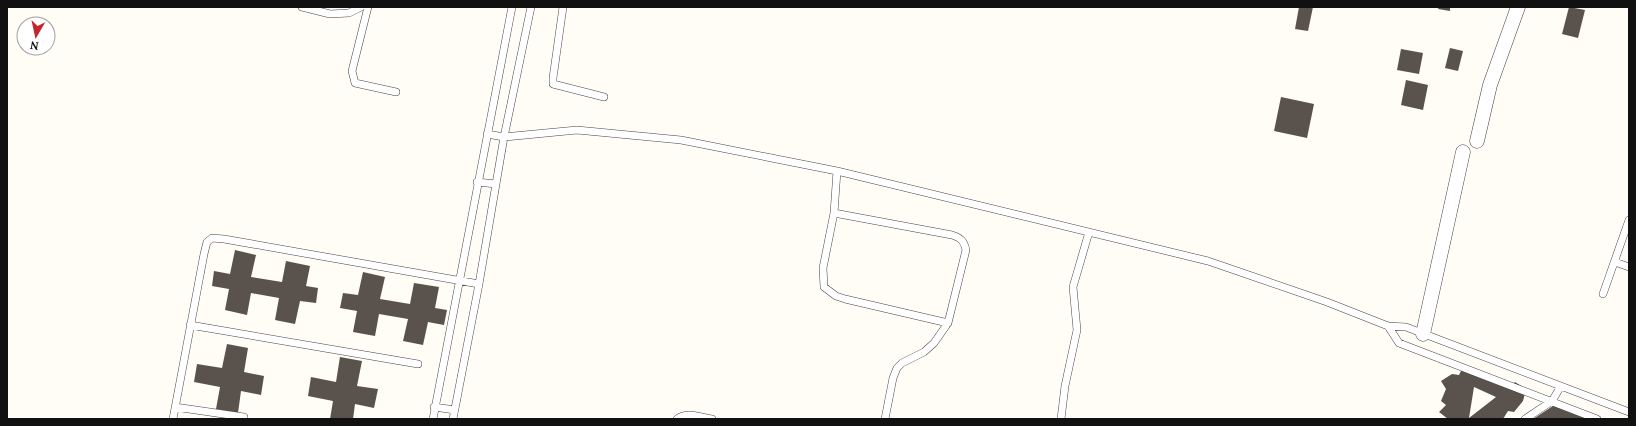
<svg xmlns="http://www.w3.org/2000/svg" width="1636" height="426" viewBox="0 0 1636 426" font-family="Lora,serif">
  <rect width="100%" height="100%" fill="#fffdf5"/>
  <path fill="#5a524d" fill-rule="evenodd" d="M1299,7H1313L1308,31L1295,29Z
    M1439,7H1450V11L1438,9Z
    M1569,7L1585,10L1578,38L1562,34Z
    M1450,48L1463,51L1458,71L1445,68Z
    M1401,49L1423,53L1419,74L1397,70Z
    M1406,80L1428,85L1423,110L1401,105Z
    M1281,97L1314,104L1307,138L1274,131Z
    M235,250L256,255L251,277L282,282L286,261L310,266L306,286L318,288L316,303L300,301L295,324L275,320L279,298L251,293L247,315L225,310L229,289L212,286L214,271L230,274Z
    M363,272L385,277L380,299L410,304L414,283L439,287L435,308L447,310L444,325L428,322L423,345L403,341L408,319L379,314L375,336L353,332L357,311L340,308L343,293L358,295Z
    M227,344L248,348L244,372L264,376L261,395L241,391L238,413L216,409L220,387L194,382L197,364L222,368Z
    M340,357L362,361L357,386L378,389L374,408L355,404L353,419H330L333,401L308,396L311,377L336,382Z
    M1464,365L1513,384L1515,382L1526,389L1523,401L1514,412L1508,411L1503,419H1448L1439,412L1446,405L1441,401L1446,389L1441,381L1452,374L1459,375ZM1474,387L1496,397L1469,418Z
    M1556,404L1591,419H1533Z"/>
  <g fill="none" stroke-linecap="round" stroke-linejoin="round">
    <defs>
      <path id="lane" d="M302,7L330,14L349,13L361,7
        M368,7L352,71L355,83L396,92
        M563,7L553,78V84L604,97
        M487,134L504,137L577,130L681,140L837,171L1208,261L1327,302L1388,326L1406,327L1629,412
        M837,171L834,213L823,268L824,287L836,296L845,299L948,323
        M477,182L496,184
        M834,213L952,235C961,238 964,241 966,250L948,323L934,343L924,352L902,363L897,368L893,378L885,419
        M1615,262L1629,267
        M1603,294L1629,220
        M190,325L418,364
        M1388,326L1399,343L1597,419
        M175,407L244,417
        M434,407L455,410
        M173,419L204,254L207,242L212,238L224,239L479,284
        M433,419L512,7
        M453,419L479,284L504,137L531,7
        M677,419C687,411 700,417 712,419
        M1061,419L1065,386L1077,330L1073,287L1089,232
        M1525,419L1552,401L1561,386"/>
      <path id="street" d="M1477,141L1490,85L1518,7
        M1423,334L1463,152"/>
    </defs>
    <use href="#lane" stroke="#444" stroke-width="8"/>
    <use href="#street" stroke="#444" stroke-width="15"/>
    <use href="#lane" stroke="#fff" stroke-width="7"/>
    <use href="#street" stroke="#fff" stroke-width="14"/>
  </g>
  <rect width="1636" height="426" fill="none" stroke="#111111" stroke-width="16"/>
  <g transform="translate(36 36) rotate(189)"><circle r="19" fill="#ffffff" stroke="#a0a0a0"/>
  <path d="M0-3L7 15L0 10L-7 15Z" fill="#c4262e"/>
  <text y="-6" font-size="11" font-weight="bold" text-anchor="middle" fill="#111111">N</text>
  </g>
</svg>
